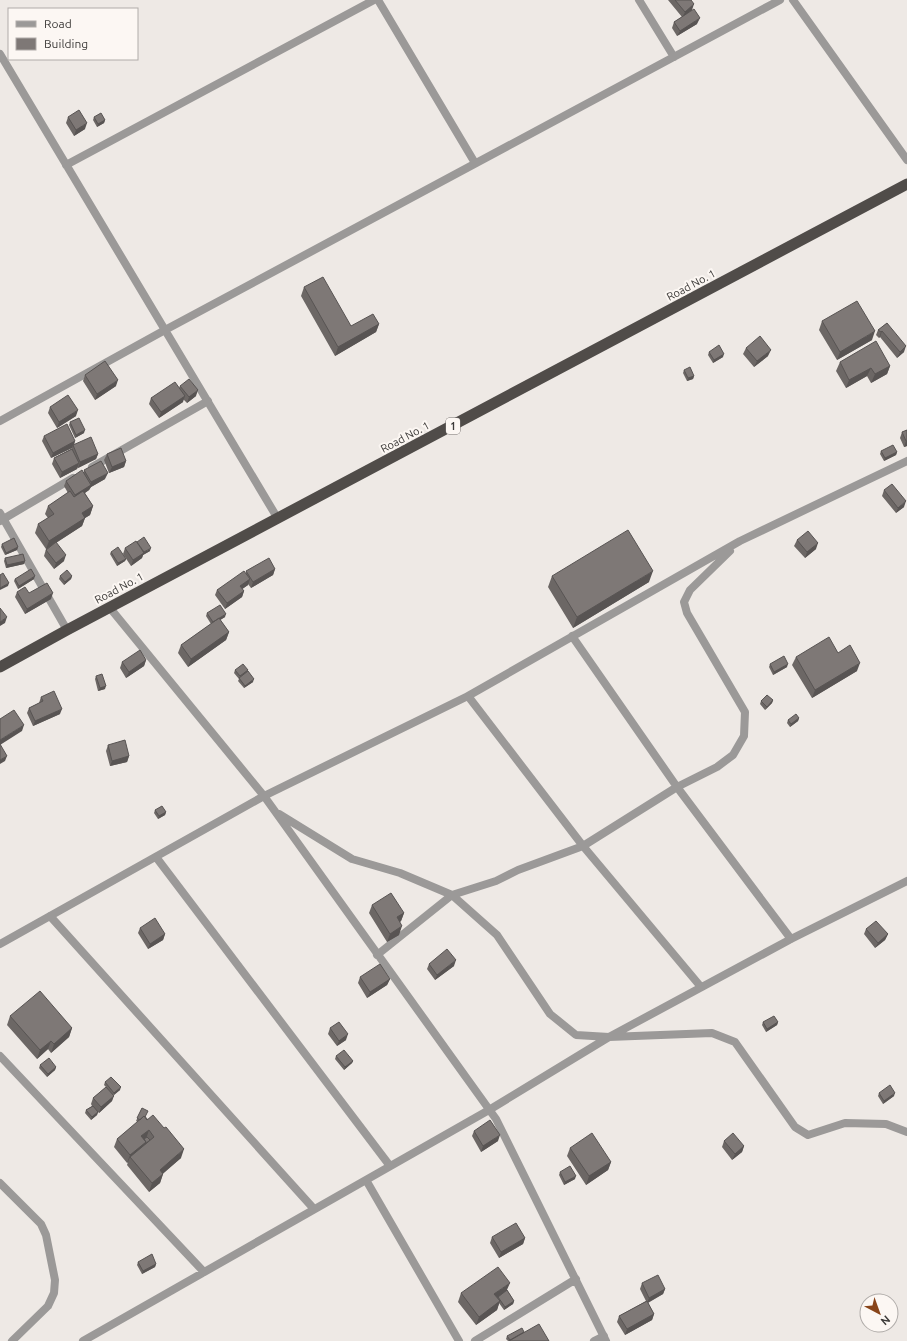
<svg xmlns="http://www.w3.org/2000/svg" width="907" height="1341" viewBox="0 0 907 1341" font-family="Ubuntu,sans-serif">
  <rect width="100%" height="100%" fill="#eee9e5"/>
  <g fill="none" stroke-linecap="round" stroke-linejoin="round">
    <path stroke="#9b9998" stroke-width="8" d="M378,0L475,163
      M639,0L674,57
      M793,0L907,160
      M0,54L278,519
      M66,165L374,0
      M0,421L165,330L780,0
      M92,467L208,401
      M0,513L67,630
      M0,521L73,478
      M110,608L264,796L496,1119L606,1341
      M572,636L677,787L791,939
      M468,696L583,846L701,987
      M279,814L352,859L400,873L452,895L497,935L550,1014L576,1035L609,1037L712,1033L735,1042L795,1127L808,1135L845,1123L886,1124L907,1132
      M156,857L390,1166
      M50,916L314,1209
      M0,944L264,796L468,696L740,541L907,461
      M377,955L452,895L496,881L518,870L583,846L677,787L717,767L733,755L744,736L745,712L687,613L684,602L690,590L730,551
      M0,1056L204,1272
      M366,1180L459,1341
      M0,1183L41,1224L46,1235L55,1280L54,1293L48,1306L12,1341
      M83,1341L489,1110L609,1037L791,939L907,881
      M475,1341L576,1279
      M594,1341L604,1336"/>
    <path stroke="#504c49" stroke-width="11" d="M0,667L67,630L907,184"/>
  </g>
  <path fill="#6c6765" d="M668,0H691L692,10L686,14L697,24L677,36L672,28L674,22L682,17Z
    M68,117L85,129L74,136L66,123Z
    M94,117L105,120L104,123L97,127L93,120Z
    M304,287L351,326L379,324L376,332L335,356L301,296Z
    M822,321L872,340L837,360L819,330Z
    M887,323L904,352L897,358L880,337L879,338L876,335L878,330Z
    M746,348L768,356L754,367L743,354Z
    M709,352L723,357L713,363L708,355Z
    M840,362L890,366L887,374L871,383L867,376L846,388L836,371Z
    M684,370L694,376L693,379L687,381L683,373Z
    M85,375L116,386L95,400L83,381Z
    M180,386L196,396L187,403L183,399V402L159,418L149,404L151,398L179,388Z
    M50,407L76,416L57,428L48,413Z
    M70,422L84,433L75,438L69,425Z
    M907,430V446L904,447L900,438L902,432Z
    M44,436L75,441L74,445L98,454L96,459L78,468V467L77,469L60,478L52,464L54,458L71,449L72,448L51,458L42,441Z
    M881,451L897,452L896,455L884,461L880,454Z
    M107,454L126,461L124,467L109,473L104,460Z
    M84,470L105,479L91,487L89,490L85,493L93,506L90,515L85,518L82,526L56,543L64,561L54,569L44,556L46,549L35,533L38,524L48,518L45,514L48,506L68,493L64,486L66,481L84,472Z
    M884,490L904,507L896,513L882,496Z
    M797,540L816,549L805,558L794,546Z
    M2,544L18,547L17,550L5,555L1,547Z
    M125,548L150,551L143,555L142,558L131,566L123,554Z
    M111,552L126,559L125,561L117,566L110,554Z
    M5,558L25,561L24,564L6,568L4,561Z
    M275,569L273,575L251,588L248,584V585L242,589L244,591L242,597L225,609L215,595L217,590L246,573V571Z
    M60,576H72L71,579L64,585L59,579Z
    M552,576L649,582L573,628L548,587Z
    M15,579H34L18,589L14,581Z
    M17,592L29,593L51,599L25,614L15,597Z
    M207,613L225,617L220,620L229,632L226,640L188,667L178,653L181,645L211,624L206,616Z
    M838,653L857,671L812,698L792,665L796,657Z
    M146,660L144,666L126,678L120,668L122,662Z
    M770,664L787,667L773,675L769,667Z
    M235,670H248L247,672L253,682L244,688L238,681L239,679L234,673Z
    M96,676L105,689L98,691L95,679Z
    M41,697L60,714L33,726L27,713L29,708L39,703Z
    M773,700L772,703L765,710L760,704L761,701Z
    M799,718L798,721L790,727L787,723L788,720Z
    M108,745L129,756L127,762L110,766L106,751Z
    M155,810L166,812L165,815L158,819L154,813Z
    M372,905L404,913L401,921L400,922L399,935L387,942L369,913Z
    M140,928L165,934L163,940L148,949L138,933Z
    M866,929L888,934L885,940L875,948L864,934Z
    M429,964L454,966L435,980L427,969Z
    M360,977L390,979L387,985L367,998L358,983Z
    M10,1016L72,1028L69,1037L51,1053L48,1049L37,1059L7,1025Z
    M763,1022H778L777,1025L766,1032L762,1025Z
    M330,1028L346,1040L337,1046L328,1034Z
    M336,1056L353,1061L352,1063L344,1070L335,1059Z
    M40,1065L56,1067L55,1070L47,1077L39,1068Z
    M105,1082L120,1090L113,1095L112,1101L99,1113L98,1112L97,1115L91,1120L85,1113L86,1110L92,1106L91,1104L93,1098L106,1087L104,1085Z
    M879,1093L894,1096L883,1104L878,1096Z
    M142,1108L146,1117L181,1158L163,1173V1174L160,1183L149,1192L127,1165L128,1162L127,1163L114,1147L117,1139L138,1122L136,1121Z
    M474,1131L498,1141L481,1152L472,1136Z
    M724,1141L744,1146L742,1152L732,1160L722,1147Z
    M570,1148L611,1162L608,1170L586,1185L567,1156Z
    M560,1172L575,1179L564,1185L559,1175Z
    M492,1237L525,1238L523,1244L499,1258L490,1243Z
    M138,1262L156,1264L155,1267L142,1274L137,1265Z
    M642,1283L665,1289L663,1294L648,1303L654,1314L652,1320L625,1335L617,1322L619,1316L646,1301L640,1289Z
    M507,1290L514,1301L513,1304L504,1310L499,1303L497,1310L476,1325L458,1302L461,1293Z
    M524,1332L549,1341H508L506,1339L507,1336Z"/>
  <path fill="#585453" d="M694,4L692,10L682,18L685,12Z
    M700,18L697,24L677,36L680,31Z
    M105,120L104,123L97,127L98,124Z
    M87,123L85,129L74,136L76,130Z
    M379,324L376,332L335,356L338,347Z
    M875,331L872,340L837,360L840,352Z
    M882,331L880,337L879,338L881,332Z
    M906,346L904,352L897,358L900,352Z
    M771,350L768,356L754,367L757,361Z
    M724,354L723,357L713,363L714,360Z
    M890,366L887,374L871,383L875,374Z
    M871,368L867,376L846,388L849,380Z
    M694,376L693,379L687,381L688,378Z
    M118,380L116,386L95,400L97,394Z
    M198,390L196,396L187,403L189,397Z
    M185,396L183,402L159,418L161,412Z
    M78,410L76,416L57,428L59,422Z
    M85,430L84,433L75,438L76,435Z
    M75,441L73,447V445L72,448L51,458L53,453Z
    M906,441H907V446L904,447Z
    M897,452L896,455L884,461L885,458Z
    M98,454L96,459L78,468L80,462Z
    M126,461L124,467L109,473L112,467Z
    M79,463L77,469L60,478L62,472Z
    M108,473L105,479L91,487L89,490L73,501L75,495L89,486L91,482Z
    M906,501L904,507L896,513L898,508Z
    M93,506L90,515L85,518L82,526L46,549L49,541L82,513Z
    M818,543L816,549L805,558L807,552Z
    M18,547L17,550L5,555L6,553Z
    M151,548L150,551L143,555L142,558L131,566L133,560Z
    M66,555L64,561L54,569L56,563Z
    M126,559L125,561L117,566L118,563Z
    M25,561L24,564L6,568L7,565Z
    M275,569L273,575L251,588L253,582Z
    M653,571L649,582L573,628L577,617Z
    M35,576L34,579L18,589L19,586Z
    M72,576L71,579L64,585L65,582Z
    M250,579L248,585L238,592L240,586Z
    M9,583L8,586L0,590V588Z
    M244,591L242,597L225,609L227,603Z
    M53,593L51,599L25,614L27,609Z
    M226,614L225,617L212,625L213,622Z
    M7,617L5,623L0,626V622Z
    M229,632L226,640L188,667L191,659Z
    M146,660L144,666L126,678L129,672Z
    M860,663L857,671L812,698L815,690Z
    M788,664L787,667L773,675L774,672Z
    M254,679L253,682L244,688L245,686Z
    M106,686L105,689L98,691L100,688Z
    M773,700L772,703L765,710L767,707Z
    M62,709L60,714L33,726L35,721Z
    M799,718L798,721L790,727L791,724Z
    M24,725L22,731L0,745V740Z
    M7,756L5,761L0,764V760Z
    M129,756L127,762L110,766L112,761Z
    M166,812L165,815L158,819L159,816Z
    M404,913L401,921L394,926L397,917Z
    M402,926L399,935L387,942L390,934Z
    M165,934L163,940L148,949L150,944Z
    M888,934L885,940L875,948L878,943Z
    M456,960L454,966L435,980L437,975Z
    M390,979L387,985L367,998L370,992Z
    M778,1022L777,1025L766,1032L767,1029Z
    M72,1028L69,1037L51,1053L54,1044Z
    M348,1034L346,1040L337,1046L339,1041Z
    M51,1041L48,1049L37,1059L40,1050Z
    M353,1061L352,1063L344,1070L345,1067Z
    M56,1067L55,1070L47,1077L48,1074Z
    M121,1087L120,1090L113,1096L114,1093Z
    M895,1093L894,1096L883,1104L884,1101Z
    M114,1096L112,1101L99,1113L101,1107Z
    M98,1112L97,1115L91,1120L92,1117Z
    M149,1130L146,1139L138,1145L141,1136Z
    M500,1135L498,1141L481,1152L483,1146Z
    M146,1142L143,1150L130,1157L128,1162L127,1163L130,1155Z
    M744,1146L742,1152L732,1160L735,1154Z
    M184,1149L181,1158L157,1179L160,1170Z
    M611,1162L608,1170L586,1185L589,1176Z
    M163,1174L160,1183L149,1192L152,1183Z
    M576,1176L575,1179L564,1185L565,1182Z
    M525,1238L523,1244L499,1258L501,1252Z
    M156,1264L155,1267L142,1274L143,1271Z
    M510,1283L506,1292L498,1297L497,1299L494,1294Z
    M665,1289L663,1294L647,1303L649,1298Z
    M500,1301L497,1310L476,1325L479,1317Z
    M514,1301L513,1304L504,1310L505,1307Z
    M654,1314L652,1320L625,1335L627,1329Z"/>
  <path fill="#7e7876" stroke="#585453" d="M675,0H691L694,4L685,12Z
    M694,9L700,18L680,31L674,22Z
    M79,110L87,123L76,130L68,117Z
    M101,113L105,120L98,124L94,117Z
    M323,277L351,326L373,314L379,324L338,347L304,287Z
    M857,301L875,331L840,352L822,321Z
    M887,323L906,346L900,352L882,331L881,332L878,330Z
    M760,336L771,350L757,361L746,348Z
    M876,341L890,366L875,374L871,368L849,380L840,362Z
    M719,345L724,354L714,360L709,352Z
    M105,361L118,380L97,394L85,375Z
    M690,367L694,376L688,378L684,370Z
    M189,379L198,390L189,397L180,386Z
    M175,382L185,396L161,412L151,398Z
    M68,395L78,410L59,422L50,407Z
    M79,418L85,430L76,435L70,422Z
    M67,424L75,441L53,453L44,436Z
    M907,430V441H906L902,432Z
    M91,437L98,454L80,462L73,445Z
    M893,445L897,452L885,458L881,451Z
    M121,448L126,461L112,467L107,454Z
    M72,449L79,463L62,472L54,458Z
    M101,461L108,473L91,482L84,470Z
    M82,470L91,485L75,495L66,481Z
    M892,484L906,501L898,508L884,490Z
    M70,491L74,497L83,491L93,506L82,513L85,518L49,541L38,524L54,514L48,506Z
    M628,530L653,571L577,617L552,576Z
    M808,531L818,543L807,552L797,540Z
    M144,537L151,548L144,552L137,542Z
    M14,538L18,547L6,553L2,544Z
    M136,541L144,553L133,560L125,548Z
    M56,542L66,555L56,563L46,550Z
    M118,547L126,559L118,563L111,552Z
    M23,554L25,561L7,565L5,558Z
    M269,558L275,569L253,582L246,571Z
    M31,569L35,576L19,586L15,579Z
    M67,570L72,576L65,582L60,576Z
    M244,571L250,579L240,586L244,591L227,603L217,590Z
    M3,573L9,583L0,588V575Z
    M47,583L53,593L27,609L17,592L25,587L29,593Z
    M220,605L226,614L213,622L207,613Z
    M0,608L7,617L0,622Z
    M219,618L229,632L191,659L181,645Z
    M829,637L838,653L850,645L860,663L815,690L796,657Z
    M140,650L146,660L129,672L122,662Z
    M784,656L788,664L774,672L770,664Z
    M243,664L248,670L240,676L235,670Z
    M248,671L254,679L245,686L239,678Z
    M102,674L106,686L100,688L96,676Z
    M54,691L62,709L35,721L29,708L43,701L41,697Z
    M767,695L773,700L767,707L761,701Z
    M14,710L24,725L0,740V719Z
    M796,714L799,718L791,724L788,720Z
    M125,740L129,756L112,761L108,745Z
    M0,744L7,756L0,760Z
    M162,806L166,812L159,816L155,810Z
    M391,893L404,913L397,917L402,926L390,934L372,905Z
    M155,918L165,934L150,944L140,928Z
    M876,921L888,934L878,943L866,929Z
    M447,949L456,960L437,975L429,964Z
    M380,964L390,979L370,992L360,977Z
    M40,991L72,1028L54,1044L51,1041L40,1050L10,1016Z
    M774,1016L778,1022L767,1029L763,1022Z
    M339,1022L348,1034L339,1041L330,1028Z
    M344,1050L353,1061L345,1067L336,1056Z
    M49,1058L56,1067L48,1074L40,1065Z
    M111,1077L121,1087L114,1093L105,1082Z
    M890,1085L895,1093L884,1101L879,1093Z
    M106,1087L114,1096L101,1107L93,1098Z
    M93,1106L98,1112L92,1117L86,1110Z
    M142,1108L148,1111L145,1117L144,1116L140,1120L137,1118Z
    M153,1115L164,1128L166,1127L184,1149L160,1170L163,1174L152,1183L130,1157L154,1137L149,1130L141,1136L146,1142L130,1155L117,1139L144,1116L147,1120Z
    M490,1120L500,1135L483,1146L474,1131Z
    M592,1133L611,1162L589,1176L570,1148Z
    M733,1133L744,1146L735,1154L724,1141Z
    M147,1137L150,1140L145,1144L146,1142L144,1139Z
    M570,1166L576,1176L565,1182L560,1172Z
    M516,1223L525,1238L501,1252L492,1237Z
    M152,1254L156,1264L143,1271L138,1262Z
    M498,1267L510,1283L494,1294L500,1301L479,1317L461,1293Z
    M658,1275L665,1289L649,1298L642,1283Z
    M507,1290L514,1301L505,1307L498,1297Z
    M647,1301L654,1314L627,1329L619,1316Z
    M539,1324L549,1341H509Z
    M522,1328L524,1332L510,1340L507,1336Z"/>
  <g text-anchor="middle" stroke-width="4" stroke-linejoin="round" paint-order="stroke">
    <rect fill="#fcf7f3" stroke="#767371" stroke-width="1" x="446" y="418" width="14" height="16" rx="3"/>
    <g font-size="10" font-weight="bold" fill="#3d3b39">
      <text x="453" y="430">1</text>
    </g>
    <g font-size="11" fill="#3d3b39" stroke="#fcf7f3">
      <text transform="translate(691 285) rotate(-28)" y="4">Road No. 1</text>
      <text transform="translate(405 437) rotate(-28)" y="4">Road No. 1</text>
      <text transform="translate(119 588) rotate(-28)" y="4">Road No. 1</text>
    </g>
  </g>
  <rect x="8" y="8" width="130" height="52" fill="#fcf7f3" stroke="#b0aca9"/>
  <rect x="16" y="21" width="20" height="6" fill="#9b9998" stroke="#b0aca9"/>
  <text x="44" y="28" font-size="12" fill="#3d3b39">Road</text>
  <rect x="16" y="38" width="20" height="12" fill="#7e7876" stroke="#b0aca9"/>
  <text x="44" y="48" font-size="12" fill="#3d3b39">Building</text>
  <g transform="translate(879 1313) rotate(139)"><circle r="19" fill="#fcf7f3" stroke="#b0aca9"/>
  <path d="M0-3L7 15L0 10L-7 15Z" fill="#884419"/>
  <text y="-6" font-size="11" font-weight="bold" text-anchor="middle" fill="#3d3b39">N</text>
  </g>
</svg>
